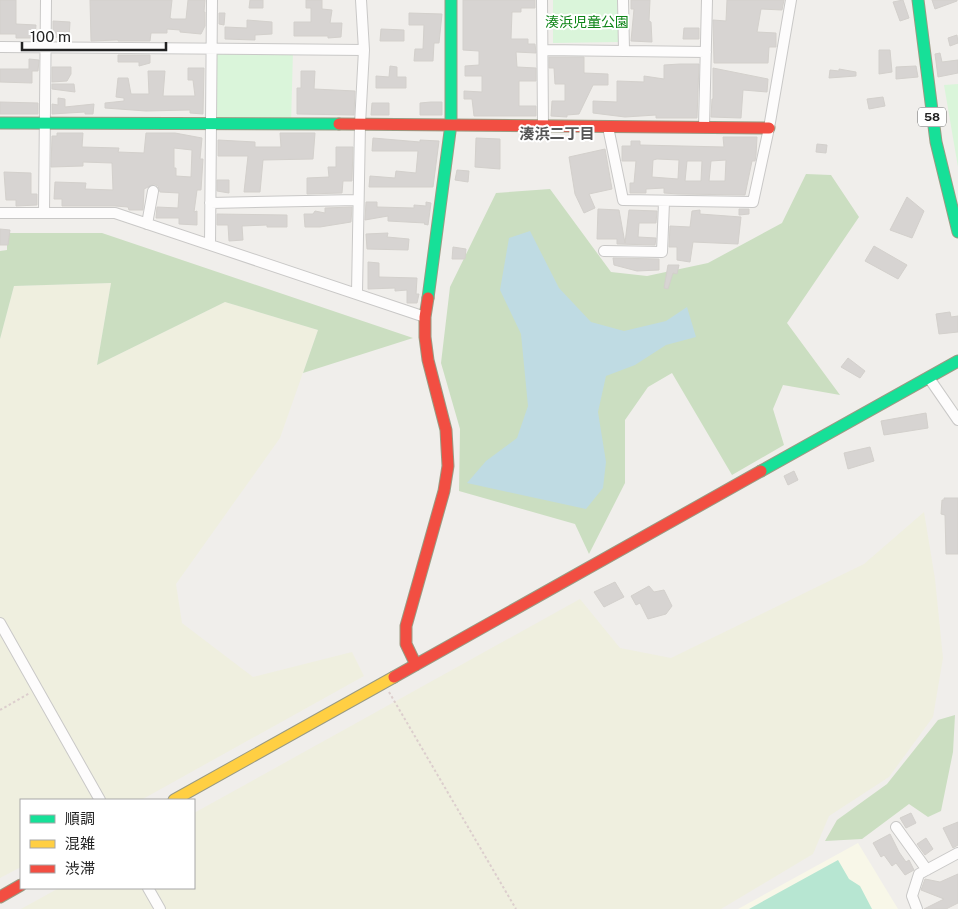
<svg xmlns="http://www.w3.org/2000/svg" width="958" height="909" viewBox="0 0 958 909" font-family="'Public Sans','Noto Sans JP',sans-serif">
  <rect width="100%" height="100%" fill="#f0eeeb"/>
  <path fill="#f8f7e8" d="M858,843L898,909H738Z"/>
  <path fill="#efefdf" d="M111,283L97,365L225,302L318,330L280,438L176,584L182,623L253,677L352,652L364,676L141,800H21V867L0,878V339L14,286Z
    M924,512L935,579L943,658L933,717L889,777L829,816L813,854L721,909H21L59,888H194V813L580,599L620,648L671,658L864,564Z"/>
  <path fill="#cbdec1" d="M806,174L831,175L859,217L787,323L840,395L783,385L773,409L784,445L732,475L672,373L648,387L625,420V483L589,554L575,524L459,491L460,429L441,363L450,287L496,193L550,189L611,272L647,276L708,263L782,223Z
    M7,233H102L413,338L303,373L318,330L225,302L97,365L111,283L14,286L0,339V251L7,250Z
    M955,715L953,752L941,811L928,817L909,804L862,839L825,841L837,820L887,784L938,720Z"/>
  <path fill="#daf5da" d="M553,0H620V42L553,43Z
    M212,49L293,50L291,125L211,124Z
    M958,84V167L944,85Z"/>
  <path fill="#b7e6d2" d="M838,860L849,879L860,886L872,909H749Z"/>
  <path fill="#bfdbe3" d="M530,231L559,288L591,322L624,331L666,321L687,307L696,337L666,345L635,365L606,376L598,412L606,462L603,488L586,509L467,483L486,461L517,438L528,406L521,334L500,290L509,238Z"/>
  <path fill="#d7d4d2" stroke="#d3d0cc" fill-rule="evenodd" d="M0,0H16V24L36,25L35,38H16V34H0Z
    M90,0H172L170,18L172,19H186L188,0H205L204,12H205V26L201,34L180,32V30L167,29V33H151L150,41H118V40L91,41Z
    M250,0H263V8H249Z
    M306,0H322V9L332,10L330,23H342L341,37L328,38V36H294V22H311V8H306Z
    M463,0H535V8H521V12H512L511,39H528V44H535L536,53L516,52L517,67L536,68V81H519V106H536V116H474L472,99H464V91L482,92V76H465V66L479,65V51L463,50Z
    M631,0H650L649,21L651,22L652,42L631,41L634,9H631Z
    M727,0H784L782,10L761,9L757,32L776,33V47H769L768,63H714L713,20L726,21Z
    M903,0L909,18L900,21L893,2Z
    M932,0H957V1L935,9Z
    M219,13H225L224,25L219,24Z
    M409,13L442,14L439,43H434L433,61H414L415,49H423L424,25H409Z
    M247,20L272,22V34L255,35V40L225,39V27L247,28Z
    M53,21L70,22L69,38L53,37Z
    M684,28H699V39H683Z
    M381,29L404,30V41H380Z
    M957,35L958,43L950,46L948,38Z
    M879,50H890L892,72L879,74Z
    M940,53L942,62L958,60V73L938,77L935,54Z
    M118,55H150V63L139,66V62H118Z
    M549,57H584V73L608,74V85H593L579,114L567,115V117L551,116L552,101H565V84H555L554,68H549Z
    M29,59L39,60L38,71H32V83L0,82V69H29Z
    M680,64H699L697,118H656V115L625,117L593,113V101L617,102V81L644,82V76L664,79V65Z
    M390,66L397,67V77H406V88H376V76L389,77Z
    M916,66L918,77L896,79V67Z
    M52,67H71V74L67,81L52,82Z
    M188,68H204L203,114L190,113V110L146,111L105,108V103L124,101V98L116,97L118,78H128L131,94H149L148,71H165L163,96H195L193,80H188Z
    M713,68L768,79L767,92L743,90L741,118L711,117L712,99H713Z
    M839,69L856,72V76L829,78L830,70L839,71Z
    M301,71H315L314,89L355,91L354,115L297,114V88H301Z
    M52,84H74L75,92L52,89Z
    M883,97L885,106L869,109L867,99Z
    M58,98L65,99V107L94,104L93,114H85V112L52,114V104L58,105Z
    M0,102L38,103V114H0Z
    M431,102H442V115H420V103Z
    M372,103H389V115H371Z
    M57,133H83L82,147L119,148L118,152L144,153L146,133H175L202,138L200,159H203L201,190H197L194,212L197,211V225L179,224V218H156L157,207L178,208L179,193L160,192L158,186L154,184L144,189L143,210H129L128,207L115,206H62V199H54L55,182L86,183L85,189L113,190L112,163L83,162V166L51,167L52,136H57ZM174,148L192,150L191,177L176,176V168H174Z
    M280,133H315L313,159L263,160L260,192H244L248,156H218V140L255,142V147H281Z
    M723,137H757L756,155L755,161H752L745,195L678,194L664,193V188L646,189V193H630V183H634L636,161H622V146H631V141H640V145L724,147ZM657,159L679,160L678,179L652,177L653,160ZM726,160L725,181H709L711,161ZM687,161H702L701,181H685Z
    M373,138L420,142V140L439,141L433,187H369L370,176L395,178L396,171L416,173L418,151H372Z
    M476,138L500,139V169L475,167Z
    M817,144L827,145L826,153L816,152Z
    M336,147H353L352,181H343L342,193L307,194V178L329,177L328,167H336Z
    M605,149L612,189L589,194L595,208L584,213L575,194L569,157Z
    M457,170L469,171L468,182L455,180Z
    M4,172L31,173V194H37V205L16,206V200H6Z
    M217,180H229V193L217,191Z
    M907,197L924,211L912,238L890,230Z
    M366,202H377V207L414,208V205L426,206V202L431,203L428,225L424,224L425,223L388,221V216L365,220Z
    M352,207L351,222L320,227H305L304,214H313L315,211L325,213V208Z
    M598,209L619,210L625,243L629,210L657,211L656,223H639L638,237L656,238L655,245L617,244V239H597Z
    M739,209H749V214L739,215Z
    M700,210V214L741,217L738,244L693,242L690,262L677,260V247H669L670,226L690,227L692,211Z
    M217,214L287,215V227H267V225L242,226L243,240L229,241L228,225H217Z
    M0,229L10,230L8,245H0Z
    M388,233L387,237L409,239L408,250L367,249L366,234Z
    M874,246L907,265L898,279L865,261Z
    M453,247L466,249L465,259H452Z
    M613,258L659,259V270L637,271L614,265Z
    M368,262L379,263V277L417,278L416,294H419L417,303H407V290L395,291V288L368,289Z
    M668,265H679L677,274L673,273L668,289L664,288Z
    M950,312L951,317L958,316V332L939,334L936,314Z
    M848,358L865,371L860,378L841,367Z
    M926,413L928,428L884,435L881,421Z
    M870,447L874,461L848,469L844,453Z
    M794,471L798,480L788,485L784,476Z
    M944,498H958V554H946L945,515L941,514L942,500H944Z
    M615,582L624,597L604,607L594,592Z
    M649,586L654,592L664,590L672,606L666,614L648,619L640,603L636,605L631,596Z
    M911,813L916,823L906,828L900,818Z
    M958,822V845L953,848L943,828Z
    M890,834L899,852L906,862L909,860L914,870L905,875L896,863L892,866L884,855L881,857L873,843Z
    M926,838L933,849L925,855L917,844Z
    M958,874V903L946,909H924L944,899L921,890L925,879L940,882Z"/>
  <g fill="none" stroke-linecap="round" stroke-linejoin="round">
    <defs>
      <path id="street" d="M542,0L543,126
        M623,0L624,50
        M0,47L364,50
        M544,50L706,52
        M608,127L623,200L753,202L769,128L791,0
        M704,127L707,0
        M210,203L358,200
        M0,213H115L425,317
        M44,213L46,0
        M147,224L153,191
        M210,245L212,0
        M604,251L662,252L664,202
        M357,293L360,124L364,50L361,0
        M929,378L958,420
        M0,623L100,800
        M896,827L927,870
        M148,888L160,909
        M917,909L912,896L919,874L958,853"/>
      <path id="fast" d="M918,0L936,142L958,232
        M0,123L339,124
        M428,298L451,124V0
        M761,471L958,361"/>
      <path id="slow" d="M174,800L394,677"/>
      <path id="jam" d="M339,124L769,128
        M416,665L406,644V626L444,491L448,466L446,430L428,360L425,337V317L428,298
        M394,677L761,471
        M0,897L21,885"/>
    </defs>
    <use href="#street" stroke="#c9c8c7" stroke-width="12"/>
    <use href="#fast" stroke="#999a82" stroke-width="13"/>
    <use href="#slow" stroke="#999a82" stroke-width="13"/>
    <use href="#jam" stroke="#999a82" stroke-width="13"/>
    <path stroke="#dccecd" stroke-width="2" stroke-dasharray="2.5 2.5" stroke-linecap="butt" d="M389,692L516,909
      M0,710L30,693"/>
    <use href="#street" stroke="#fdfcfc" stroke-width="10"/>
    <use href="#fast" stroke="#16e098" stroke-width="11"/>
    <use href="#slow" stroke="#ffcf43" stroke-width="11"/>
    <use href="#jam" stroke="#f24e42" stroke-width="11"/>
  </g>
  <g text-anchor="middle" stroke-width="4" stroke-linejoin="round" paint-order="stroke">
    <rect fill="#fff" stroke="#646464" stroke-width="1" x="918" y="107.5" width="28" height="19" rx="4"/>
    <g font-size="12" font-weight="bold" fill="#222">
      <text x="932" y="121">58</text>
    </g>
    <g font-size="14" fill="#0c8416" stroke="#fff">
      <text x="587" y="27">湊浜児童公園</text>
    </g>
    <g font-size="15" font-weight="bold" fill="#555" stroke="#fff">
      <text x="557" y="139">湊浜二丁目</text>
    </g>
  </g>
  <rect x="20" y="799" width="175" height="90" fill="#ffffff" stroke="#a7a7a7"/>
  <rect x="30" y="815" width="25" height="8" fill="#16e098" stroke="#a7a7a7"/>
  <text x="65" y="824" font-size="15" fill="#222222">順調</text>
  <rect x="30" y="840" width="25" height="8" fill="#ffcf43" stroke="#a7a7a7"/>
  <text x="65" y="849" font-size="15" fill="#222222">混雑</text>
  <rect x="30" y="865" width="25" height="8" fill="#f24e42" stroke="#a7a7a7"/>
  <text x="65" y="874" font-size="15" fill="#222222">渋滞</text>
  <path d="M22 42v8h144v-8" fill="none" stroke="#222222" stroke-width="2.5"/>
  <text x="30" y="42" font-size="15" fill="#222222" stroke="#ffffff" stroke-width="4" paint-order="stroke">100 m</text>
</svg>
